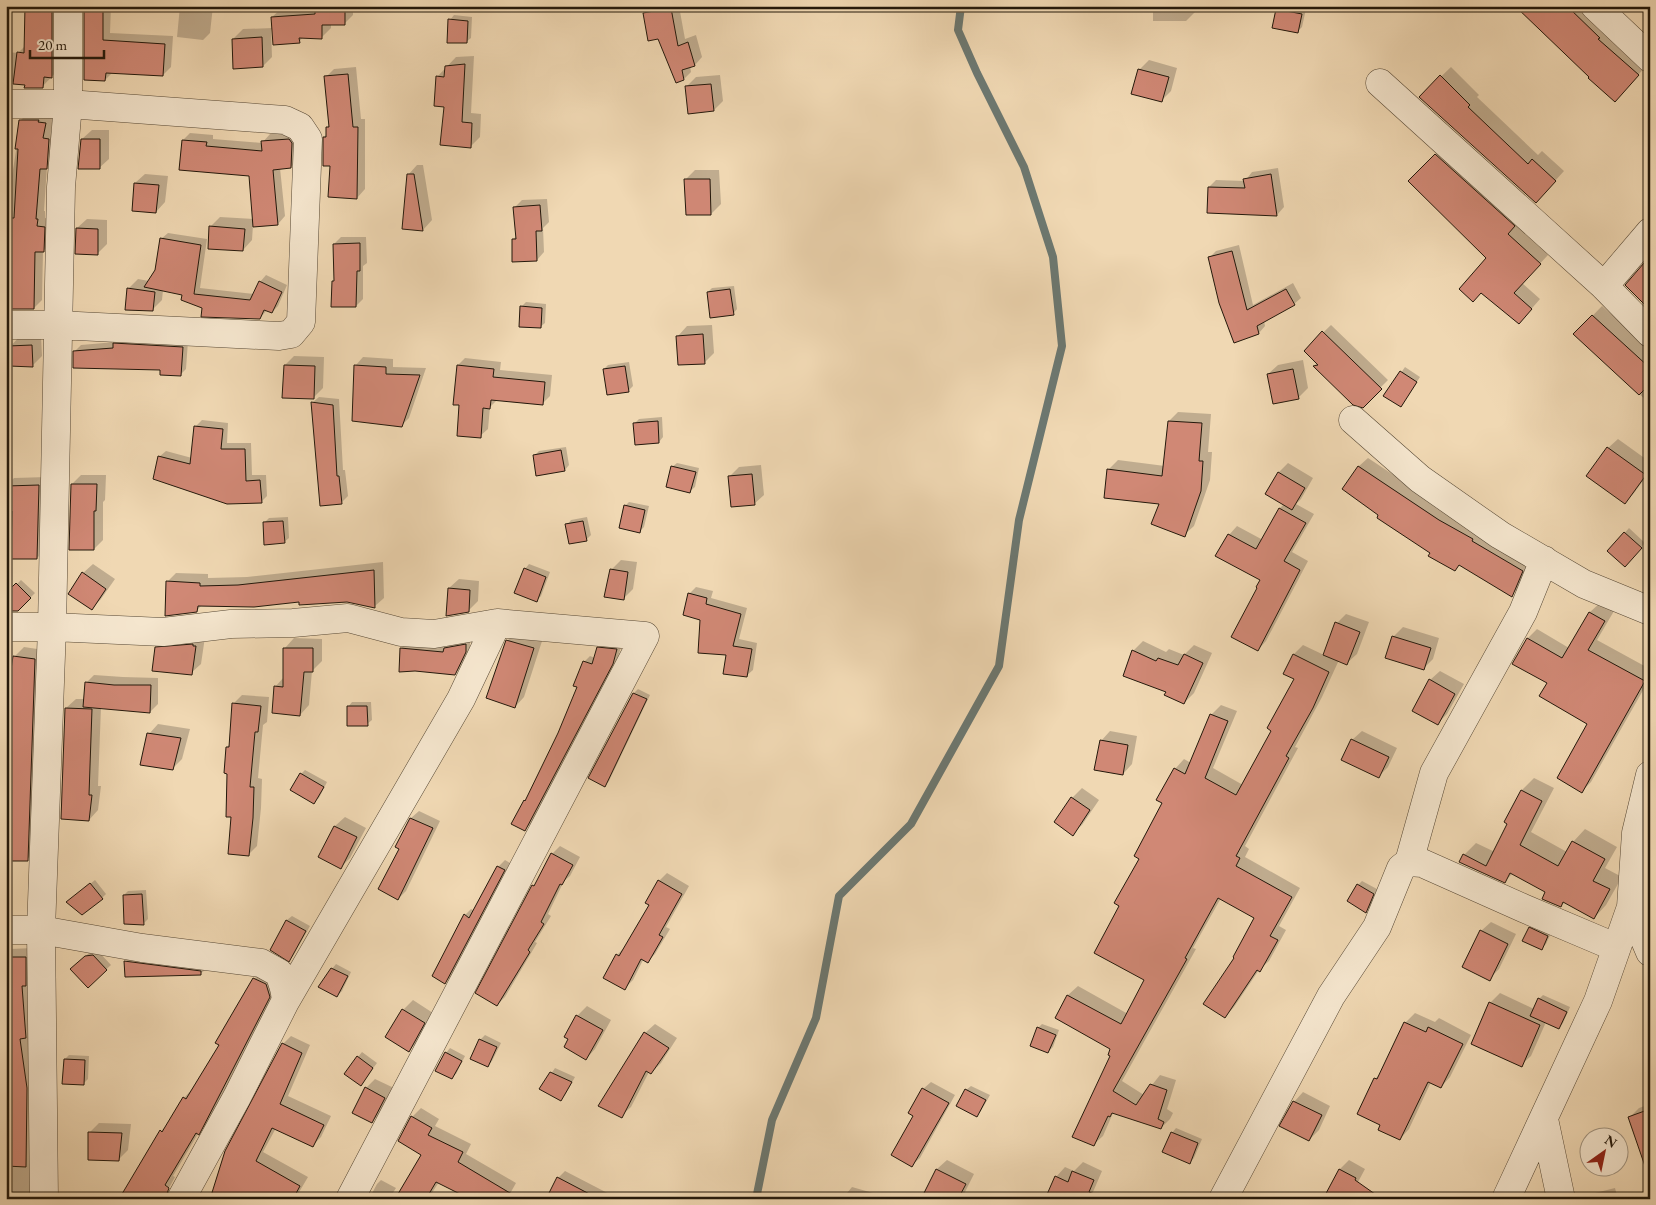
<svg xmlns="http://www.w3.org/2000/svg" width="1656" height="1205" viewBox="0 0 1656 1205" font-family="'EB Garamond',serif">
  <rect width="100%" height="100%" fill="#f0d8b3"/>
  <filter id="stains"><feTurbulence type="fractalNoise" baseFrequency=".004" numOctaves="4"/><feColorMatrix values="0 0 0 0 .2 0 0 0 0 .09 0 0 0 0 .02 0 0 0 .5 -.17"/></filter>
  <radialGradient id="worn" r=".72"><stop offset=".6" stop-color="#630" stop-opacity="0"/><stop offset="1" stop-color="#630" stop-opacity=".3"/></radialGradient>
  <path fill="#0003" d="M26,6H60V68L42,87L6,81V52L18,53L25,46Z
    M85,6H111L110,33L173,36L171,67L163,75L113,72L105,80L85,79Z
    M180,6H213L210,33L203,40L177,37Z
    M306,6H353V15L344,24H331V28L321,38L303,37L299,42L271,29L272,57L263,66L233,39L243,29L273,28L272,17L282,8Z
    M643,6H679L685,39L696,35L702,57L695,65L690,66L691,72L684,79L659,38L649,39Z
    M1153,6H1196V11L1186,21H1153Z
    M1280,6L1306,9L1302,27L1298,31L1277,9Z
    M1517,6H1586L1647,65L1624,91L1590,77Z
    M454,15L472,17L471,38L466,42L450,20Z
    M474,56L471,113L481,114L480,137L470,147L445,106L437,77L456,57Z
    M1149,60L1177,68L1171,91L1161,101L1139,70Z
    M356,67L361,119H365V189L357,198L331,165L324,137L327,134V128L330,125L326,77L334,69Z
    M1451,67L1479,95L1477,97L1538,155L1542,151L1564,171L1545,192L1420,97Z
    M720,75L723,101L714,110L686,87L696,77Z
    M29,112L53,115L51,131H57L55,159L47,166L44,211H45V218L52,219V243L43,251L42,300L34,308H6L7,182L12,176L21,120Z
    M92,130H109V159L99,168L82,139Z
    M296,132L298,160L291,167L280,168L285,216L278,224L253,225L252,240L243,250L210,227L220,217L254,219L250,175L183,140L190,133L213,135V139L262,143L270,134Z
    M1444,146L1522,217L1515,224L1548,255L1522,283L1540,299L1527,314L1488,258L1410,181Z
    M417,165H423L432,220L423,230L408,175Z
    M1278,168L1284,207L1277,215L1209,187L1216,180L1245,181L1252,172Z
    M695,170H719L721,204L711,214L685,180Z
    M145,174L168,176L165,202L156,212L135,183Z
    M547,199L549,222L543,228L544,252L537,260L513,239L517,236L515,207L522,200Z
    M87,219L107,220V244L97,254L77,228Z
    M168,233L207,239L200,288L254,294L260,282L266,275L287,285L278,306L272,312L267,310L260,318L203,307L184,294L163,290L162,300L153,309L128,289L138,279L149,281L156,270L161,239Z
    M341,237H366L367,263L363,266V299L356,306L333,282L335,280L334,244Z
    M1239,245L1253,305L1293,283L1301,298L1294,304L1264,321L1265,326L1259,333L1235,342L1210,257L1216,251Z
    M734,286L737,309L733,314L708,292L712,288Z
    M526,302L546,304L545,323L540,327L521,307Z
    M1602,306L1650,349V404L1575,334Z
    M712,325L714,353L705,362L678,336L687,326Z
    M1331,325L1388,380L1362,406L1354,404L1314,366L1318,362L1305,350Z
    M41,336L42,356L32,366L10,347L19,337Z
    M120,338L188,341L186,369L180,375L162,369L75,351L81,345L115,342Z
    M294,356L324,357L323,388L313,398L285,365Z
    M363,357L393,359V367L426,368L409,418L401,426L353,420L356,365Z
    M465,358L501,362L500,370L552,375L550,396L542,404L497,400L490,407L488,429L480,436L461,404L458,365Z
    M1303,360L1308,388L1298,398L1268,374L1278,365Z
    M629,362L633,386L628,391L604,369L608,365Z
    M1405,367L1420,377L1401,406L1385,396Z
    M319,397L339,399L343,470H345L348,496L342,502L312,403Z
    M1178,412L1211,414L1208,452H1212L1210,480L1194,526L1184,535L1160,503L1108,470L1118,460L1165,466L1169,421Z
    M662,417L663,437L659,442L634,424L639,419Z
    M202,420L228,423L227,443H251L252,475H266L267,496L261,502L159,457L166,451L192,458L195,427Z
    M1618,439L1650,462V471L1634,493L1625,502L1608,448Z
    M566,447L569,465L565,470L534,456L539,451Z
    M1368,458L1448,511L1531,561L1522,585L1512,594L1460,564L1455,569L1380,515L1358,467Z
    M677,463L699,468L695,487L690,491L672,467Z
    M1288,463L1313,478L1301,499L1296,504L1314,514L1292,552L1308,561L1266,641L1258,650L1259,588L1261,580L1229,535L1237,526L1263,540L1280,508L1284,504L1266,493L1279,472Z
    M761,465L764,495L754,504L730,476L739,467Z
    M81,475H106L105,500L103,502V540L94,549L72,484Z
    M47,477L45,550L37,558L12,548H6V486L14,478Z
    M629,502L649,506L644,527L640,531L625,506Z
    M288,517L289,538L284,542L264,523L269,518Z
    M587,517L591,535L587,539L570,542L567,525L571,520Z
    M1629,528L1645,543L1629,561L1609,551Z
    M621,560L637,562L633,589L623,599L611,570Z
    M383,562L384,598L375,606L347,601H300L202,605L196,611L167,582L176,573L208,574V578L247,577Z
    M93,564L115,579L101,599L92,608L83,573Z
    M529,564L550,572L541,596L537,600L525,569Z
    M459,579L479,581L478,601L468,611L449,588Z
    M21,580L35,593L18,610L6,595Z
    M696,587L713,591L711,598L747,608L739,639L757,643L753,670L746,676L701,619L684,614L690,593Z
    M1600,603L1614,611L1597,640L1650,669V678L1591,782L1582,791L1588,723L1549,683L1514,663L1528,638L1537,629L1569,648L1590,612Z
    M1346,614L1369,622L1357,654L1347,663L1339,660L1322,697L1295,747L1298,748L1245,846L1249,849L1245,857L1300,888L1279,926L1286,930L1269,961L1259,970L1234,1007L1225,1017L1236,957L1256,918L1221,898L1193,948L1196,949L1122,1081L1144,1095L1160,1075L1176,1080L1167,1109L1173,1113L1170,1119L1161,1128L1113,1113L1103,1136L1093,1145L1112,1055V1048L1056,1017L1068,995L1078,986L1128,1014L1146,980L1121,906L1164,803L1175,769L1184,759L1191,763L1212,714L1221,705L1237,711L1213,768L1243,785L1273,730L1296,678L1285,673L1294,654L1303,645L1324,655L1337,623Z
    M1403,627L1439,638L1433,659L1424,668L1393,637Z
    M517,631L543,638L524,697L515,707L488,698L508,640Z
    M205,637L201,664L191,673L156,648L166,638Z
    M294,638L322,639V661L312,671L309,705L300,715L275,687L284,677L285,648Z
    M470,641V647L459,669L455,674L415,670H401V648L406,644L446,647L449,644Z
    M1143,641L1166,652L1169,649L1184,655L1194,645L1212,653L1194,693L1184,703L1168,691L1133,651Z
    M604,642L622,644L618,657L531,824L525,829L513,823L525,800L529,796L559,733L579,687L584,662L590,656L595,658L598,648Z
    M24,647L44,650L37,850L27,859L6,779V684L10,685L15,656Z
    M1440,671L1464,684L1447,714L1438,723L1430,680Z
    M94,675L123,677L158,678V704L150,712L101,707L98,786H101L98,810L89,820L66,708L76,699H85L86,683Z
    M638,689L650,695L609,781L605,786L590,778L634,693Z
    M242,695L269,697L267,722L263,725L258,778L262,779L261,808L257,846L248,855L227,747L230,744L233,704Z
    M352,702H371L372,720L367,724L348,707Z
    M158,724L190,729L182,759L172,769L149,734Z
    M1110,731L1137,736L1132,764L1123,774L1101,741Z
    M1362,731L1397,748L1388,767L1379,776L1352,740Z
    M305,770L327,782L319,798L314,802L301,774Z
    M1534,778L1554,788L1531,832L1567,852L1573,842L1585,829L1617,847L1605,868L1622,877L1606,905L1594,918L1565,902L1561,906L1546,892L1513,873L1505,881L1464,855L1476,843L1495,852L1508,823L1506,822L1522,790Z
    M1082,788L1099,800L1082,825L1072,834L1055,822L1072,798Z
    M419,811L440,821L406,891L398,899L401,848L397,847L411,818Z
    M345,817L366,828L350,858L341,867L320,857L335,826Z
    M560,846L580,857L570,876L564,881L548,914L551,916L535,942L537,943L505,997L497,1005L477,993L533,886L538,881L552,854Z
    M505,860L510,863L452,976L445,982L465,915L471,909L475,911L498,867Z
    M667,873L689,886L666,927L670,929L655,954L647,962L643,960L633,980L625,988L617,955L625,947L650,904L659,881Z
    M95,880L106,894L102,898H72Z
    M1362,881L1377,889L1370,907L1366,911L1358,885Z
    M146,890L148,919L143,924L124,895L128,891Z
    M292,916L310,926L293,956L289,960L272,950L287,920Z
    M1491,922L1516,934L1499,969L1489,979L1481,931Z
    M1534,924L1552,931L1546,944L1542,948L1530,928Z
    M34,948V1157L30,1162L31,1194L26,1199H6V1123H8L10,1086H6V952L10,949Z
    M98,951L111,965L88,986L72,969L90,952Z
    M130,957L205,970L200,974L126,961Z
    M336,964L351,972L342,991L337,996L332,969Z
    M264,969L279,987L208,1123L199,1132L173,1176L175,1177L163,1199L161,1131L168,1124L184,1098L193,1088L220,1045L217,1042L254,979Z
    M1500,993L1534,1009L1539,999L1543,995L1570,1007L1563,1023L1559,1028L1546,1022L1531,1056L1521,1065L1490,1003Z
    M413,1000L433,1013L418,1041L409,1051L403,1010Z
    M587,1006L611,1020L595,1049L586,1059L570,1039L566,1036L577,1016Z
    M1415,1013L1435,1022L1439,1018L1471,1035L1450,1077L1441,1087L1431,1082L1409,1129L1400,1139L1382,1125L1375,1079L1381,1073L1405,1023Z
    M655,1024L677,1038L661,1063L651,1073L649,1072L631,1107L621,1116L645,1033Z
    M1042,1024L1059,1030L1053,1047L1048,1052L1038,1028Z
    M485,1035L501,1043L492,1061L488,1066L480,1040Z
    M291,1036L310,1045L288,1096L331,1116L321,1137L313,1145L276,1128L263,1152L308,1177L295,1199H242L283,1044Z
    M450,1048L465,1056L456,1074L451,1078L446,1053Z
    M362,1052L377,1063L361,1084L358,1057Z
    M69,1055L89,1056L88,1079L84,1083L65,1059Z
    M555,1068L575,1077L565,1095L560,1100L541,1089Z
    M375,1079L394,1088L381,1112L372,1122L366,1088Z
    M931,1082L955,1095L920,1158L912,1165L915,1116L923,1089Z
    M971,1086L990,1095L981,1111L977,1115L966,1090Z
    M1303,1092L1330,1106L1319,1130L1309,1140L1294,1102Z
    M1650,1104V1161L1629,1118L1639,1108Z
    M421,1108L439,1119L435,1126L471,1144L466,1154L516,1183L507,1199L439,1182L428,1199H396L422,1154L412,1117Z
    M99,1123L131,1124L128,1150L118,1160L89,1133Z
    M1176,1128L1202,1139L1194,1158L1190,1162L1172,1133Z
    M947,1160L974,1174L964,1194L959,1199H945L927,1189L937,1169Z
    M1349,1160L1365,1169L1349,1199L1340,1169Z
    M1083,1162L1102,1171L1090,1199L1056,1177L1065,1167L1074,1171Z
    M565,1171L619,1199H551L548,1197L558,1178Z
    M381,1180L396,1188L389,1199H369L377,1184Z
    M852,1187L880,1195L879,1199H842Z
    M1615,1188L1618,1199H1583L1587,1195Z
    M1267,1193L1279,1199H1262Z"/>
  <g fill="none" stroke-linecap="round" stroke-linejoin="round">
    <path stroke="#6c7871" stroke-width="8" d="M756,1199L772,1120L816,1018L839,896L911,824L999,666L1019,520L1062,346L1053,257L1024,167L977,73L958,30L961,6"/>
  </g>
  <path fill="#d08875" stroke="#23180b" d="M25,6H49V9H52V78L44,77L43,88H24L25,85L13,84L17,52L24,53Z
    M315,6H345V25H322V39L299,38L300,43L273,45L271,17L315,14Z
    M1515,6H1567L1600,38L1598,39L1639,75L1615,102L1588,78L1589,77Z
    M671,8L678,46L688,42L695,66L682,70L684,80L676,83L658,39L648,41L643,13Z
    M1276,9L1302,14L1298,33L1272,28Z
    M84,10L103,11V40L165,44L163,76L106,73L105,81L84,80Z
    M448,19L468,21L467,43H447Z
    M262,37L263,67L233,69L232,39Z
    M465,64L462,122L472,123L471,148L440,145L444,107L434,106L436,76L444,77L445,66Z
    M1138,69L1169,77L1162,102L1131,94Z
    M348,74L353,127H358L357,199L328,197L330,166H323V137H326V127H329L324,76Z
    M1440,75L1470,105L1468,107L1528,164L1532,159L1556,181L1536,203L1419,97Z
    M711,84L714,111L688,114L685,86Z
    M19,120H39L38,122L46,123L43,138L49,139L47,169H40L36,219H38L37,226L45,227L44,252H35L34,309H6V218H14L18,149H15Z
    M81,139H100V169H78Z
    M289,139L292,143L291,168L273,170L278,225L253,227L249,176L179,170L182,140L207,142L206,146L262,151L261,141Z
    M1435,154L1515,226L1508,234L1541,264L1514,293L1532,309L1519,324L1481,293L1473,302L1459,289L1486,258L1408,181Z
    M407,174H414L423,231L402,229Z
    M1271,174L1277,216L1207,213L1208,187L1245,188L1243,179Z
    M684,179H710L711,215H686Z
    M134,183L159,185L156,213L132,211Z
    M540,205L542,231H536L537,261L512,262V239H516L513,207Z
    M209,226L245,229L243,251L208,249Z
    M76,228L98,229V255L75,254Z
    M160,238L201,245L194,294L250,300L259,281L282,292L272,313L264,310L260,319L201,317L202,308L181,300L182,295L144,287L155,270Z
    M360,243V271H357L356,307H331L332,281H334L333,244Z
    M1232,251L1247,310L1286,289L1295,305L1257,326L1259,334L1234,343L1219,303L1208,257Z
    M1650,256V310L1625,285Z
    M127,288L155,292L153,311L125,310Z
    M730,289L734,315L710,318L707,292Z
    M520,306L542,308L541,328L519,327Z
    M1592,315L1650,368V384L1639,395L1573,334Z
    M1322,331L1382,389L1363,408L1353,405L1313,366L1318,365L1304,351Z
    M703,334L705,364L678,365L676,336Z
    M113,343L183,347L181,376L160,375V370L73,368V351L113,348Z
    M32,345L33,367L9,366L8,346Z
    M284,365L315,366L314,399L282,398Z
    M354,365L386,367V374L420,375L402,427L352,421Z
    M457,365L494,369L493,377L545,382L543,405L491,400L490,409L483,408L481,438L457,436L459,405H453Z
    M625,366L629,392L607,395L603,369Z
    M1293,369L1299,399L1273,404L1267,374Z
    M1400,371L1417,382L1401,407L1383,396Z
    M311,402L333,405L337,476H339L342,504L320,506Z
    M658,421L659,443L635,445L633,423Z
    M1168,421L1202,423L1199,461H1203L1201,491L1185,537L1151,524L1159,504L1104,498L1107,469L1162,476Z
    M194,426L223,429L221,449H245L246,481L260,480L262,503L227,504L153,479L158,456L190,464Z
    M1607,447L1646,475L1625,504L1586,476Z
    M561,450L565,471L536,476L533,455Z
    M671,466L696,472L690,493L666,487Z
    M1358,466L1439,520L1473,539L1472,541L1523,571L1512,597L1459,565L1455,571L1428,556L1430,553L1377,518L1378,515L1342,489Z
    M1278,472L1305,488L1292,510L1265,494Z
    M752,474L755,505L731,507L728,476Z
    M71,484H97L96,511H94V550H69Z
    M39,485L37,559H11L12,511H6V486Z
    M624,505L645,510L640,533L619,528Z
    M1279,508L1306,523L1284,561L1300,570L1258,651L1231,637L1257,588L1256,587L1260,580L1215,556L1228,534L1256,549Z
    M283,521L285,543L264,545L263,522Z
    M583,521L587,541L569,544L565,524Z
    M1624,532L1642,548L1625,567L1607,551Z
    M524,568L546,577L537,602L514,593Z
    M610,569L628,572L624,600L604,597Z
    M374,570L375,608L347,602L299,605V602L254,607L198,606L197,612L165,616L166,581L200,583V586L238,585Z
    M82,572L106,589L92,610L68,594Z
    M16,583L31,598L18,611H6V593Z
    M448,588L470,590L469,612L446,616Z
    M688,593L707,598L706,604L741,614L733,646L752,649L747,677L723,674L726,655L698,653L700,620L683,615Z
    M1589,612L1605,621L1588,650L1645,681L1582,793L1557,778L1587,724L1539,696L1547,683L1512,664L1527,638L1562,658Z
    M1335,622L1360,632L1347,665L1323,655Z
    M1392,636L1431,648L1424,670L1385,658Z
    M506,640L534,648L515,708L486,698Z
    M193,644V646H196L192,675L152,671L155,647Z
    M466,644V652L455,675L415,671L399,672L400,648L443,652L444,648Z
    M597,647L617,649L613,664L525,831L511,824L524,800L525,801L558,733L577,687L573,686L583,661L592,664Z
    M283,648H313V672H304L300,716L272,713L274,686L283,687Z
    M1132,650L1156,661L1158,658L1178,665L1184,654L1203,663L1184,704L1164,695L1166,692L1123,676Z
    M1293,654L1329,672L1313,708L1286,756L1289,758L1236,856L1240,858L1236,866L1292,897L1270,936L1278,940L1260,972L1257,970L1225,1018L1203,1004L1234,958L1233,957L1254,918L1218,898L1185,958L1187,959L1113,1091L1136,1105L1150,1084L1167,1090L1158,1119L1164,1122L1161,1129L1112,1113L1110,1117L1108,1116L1094,1146L1072,1137L1110,1056L1108,1055L1110,1049L1055,1018L1067,995L1121,1024L1144,980L1094,953L1119,906L1114,903L1139,859L1134,856L1162,803L1156,800L1174,768L1185,774L1210,714L1228,721L1205,778L1236,795L1271,731L1267,728L1294,679L1283,674Z
    M13,656L35,659L28,861H6V726L11,683H9Z
    M1429,679L1455,694L1438,725L1412,711Z
    M85,682L114,685H151L150,713L83,707Z
    M633,693L647,699L605,787L588,778Z
    M232,703L261,706L258,732H255L250,787H254L253,818L249,856L228,854L231,817H226L227,774L224,773L226,747H229Z
    M347,706H367L368,726H347Z
    M65,708L92,709L89,795H92L89,821L61,819Z
    M147,733L181,738L173,770L140,765Z
    M1351,739L1389,757L1379,778L1341,760Z
    M1100,740L1128,745L1123,775L1094,770Z
    M300,773L324,787L314,804L290,790Z
    M1521,790L1542,801L1520,845L1558,866L1572,841L1605,859L1593,881L1610,889L1594,919L1563,902L1561,907L1542,899L1545,892L1510,873L1505,883L1459,862L1463,854L1486,866L1507,824L1504,822Z
    M1071,797L1090,810L1073,836L1054,822Z
    M410,818L433,828L398,900L378,889L399,849L395,847Z
    M334,826L357,837L341,869L318,857Z
    M551,853L573,865L562,885L560,884L541,922L544,924L528,950L530,952L497,1006L475,993L532,885L534,886Z
    M497,866L505,870L445,984L432,976L464,914L469,918Z
    M658,880L682,894L659,935L663,937L648,963L641,959L625,990L603,978L616,954L619,956L649,905L645,903Z
    M90,883L103,899L82,915L66,902Z
    M1357,884L1374,894L1366,913L1347,901Z
    M142,894L144,925L124,924L123,895Z
    M286,920L306,931L289,962L270,950Z
    M1529,927L1548,936L1542,950L1522,941Z
    M1480,930L1508,944L1490,981L1462,967Z
    M93,955L107,970L88,988L70,969L85,956Z
    M6,957H26V986H22L26,1038L20,1039L27,1088L26,1167L6,1166L8,1087H6Z
    M124,961L201,971V975L125,977Z
    M331,968L348,976L337,997L318,987Z
    M253,978L266,984L270,997L199,1135L196,1133L165,1185L169,1188L165,1199H119L160,1130L162,1132L183,1097L186,1099L219,1045L215,1043Z
    M1538,998L1567,1012L1559,1029L1530,1016Z
    M1489,1002L1540,1025L1522,1067L1471,1044Z
    M402,1009L425,1023L409,1052L385,1037Z
    M576,1015L603,1030L586,1060L564,1047L568,1039L564,1037Z
    M1404,1022L1426,1032L1428,1027L1463,1044L1441,1088L1428,1082L1400,1140L1378,1130L1380,1125L1357,1114L1374,1078L1377,1079Z
    M1037,1027L1056,1035L1048,1053L1030,1046Z
    M644,1032L669,1048L651,1074L646,1071L622,1118L598,1106Z
    M479,1039L497,1047L488,1067L470,1059Z
    M282,1043L302,1053L280,1104L324,1125L313,1147L272,1128L256,1161L300,1186L293,1199H210L225,1151Z
    M445,1052L462,1061L452,1079L435,1071Z
    M357,1056L373,1068L361,1086L344,1074Z
    M64,1059L85,1060L84,1085L62,1084Z
    M550,1072L572,1082L561,1101L539,1089Z
    M365,1087L385,1098L372,1123L352,1113Z
    M922,1088L949,1103L912,1167L891,1155L913,1116L908,1113Z
    M965,1089L986,1100L977,1117L956,1106Z
    M1293,1101L1322,1115L1309,1141L1279,1126Z
    M1650,1109V1172H1647L1628,1117Z
    M411,1116L432,1128L428,1135L463,1152L458,1162L520,1199H470L436,1182L426,1199H395L421,1155L398,1141Z
    M88,1132L122,1133L119,1161L88,1160Z
    M1171,1132L1198,1143L1190,1164L1162,1152Z
    M936,1169L966,1184L958,1199H921Z
    M1339,1169L1356,1178L1355,1180L1382,1199H1323Z
    M1072,1171L1094,1180L1089,1192L1104,1199H1045L1055,1176L1068,1182Z
    M557,1177L599,1199H546Z"/>
  <g fill="none" stroke-linecap="round" stroke-linejoin="round">
    <defs>
      <path id="minor" d="M1595,6L1650,58
        M1380,83L1604,286L1650,333
        M6,104H68L285,120L300,127L308,139L301,322L291,334L279,336L57,325H6
        M1604,286L1650,232
        M1353,420L1420,479L1500,535L1584,584L1650,611
        M6,627H52L163,632L231,624L293,623L348,618L401,632L434,634L497,623
        M1409,862L1434,773L1523,612L1544,560
        M1631,907L1650,952
        M6,930H41L142,948L261,963L279,973C282,983 287,992 285,1002L237,1097L181,1199
        M285,1002L461,699L497,623L645,636L350,1199
        M1544,1119L1561,1199
        M44,1199L41,930L52,627L61,187L68,104V6
        M1223,1199L1331,996L1377,927L1401,868L1409,862L1422,863L1523,908L1615,947
        M1506,1199L1598,1001L1631,907L1636,833L1650,775"/>
    </defs>
    <use href="#minor" stroke="#564835" stroke-width="29"/>
    <use href="#minor" stroke="#f5e6ce" stroke-width="28"/>
  </g>
  <rect width="1656" height="1205" fill="none" stroke="#f0d8b3" stroke-width="25"/>
  <rect x="8" y="8" width="1641" height="1190" fill="none" stroke="#23180b" stroke-width="2.5"/>
  <rect x="12" y="12" width="1631" height="1180" fill="none" stroke="#23180b"/>
  <g transform="translate(1604 1152) rotate(33)"><circle r="24" fill="#f5e6ce" stroke="#a19480"/>
  <path d="M0-4L9 19L0 12L-9 19Z" fill="#8f2418"/>
  <text y="-8" font-size="14" font-weight="bold" text-anchor="middle" fill="#23180b">N</text>
  </g>
  <path d="M30 50v8h74v-8" fill="none" stroke="#23180b" stroke-width="2.5"/>
  <text x="38" y="50" font-size="15" fill="#23180b" stroke="#f5e6ce" stroke-width="4" paint-order="stroke">20 m</text>
  <rect width="100%" height="100%" filter="url(#stains)"/>
  <rect width="100%" height="100%" fill="url(#worn)"/>
</svg>
